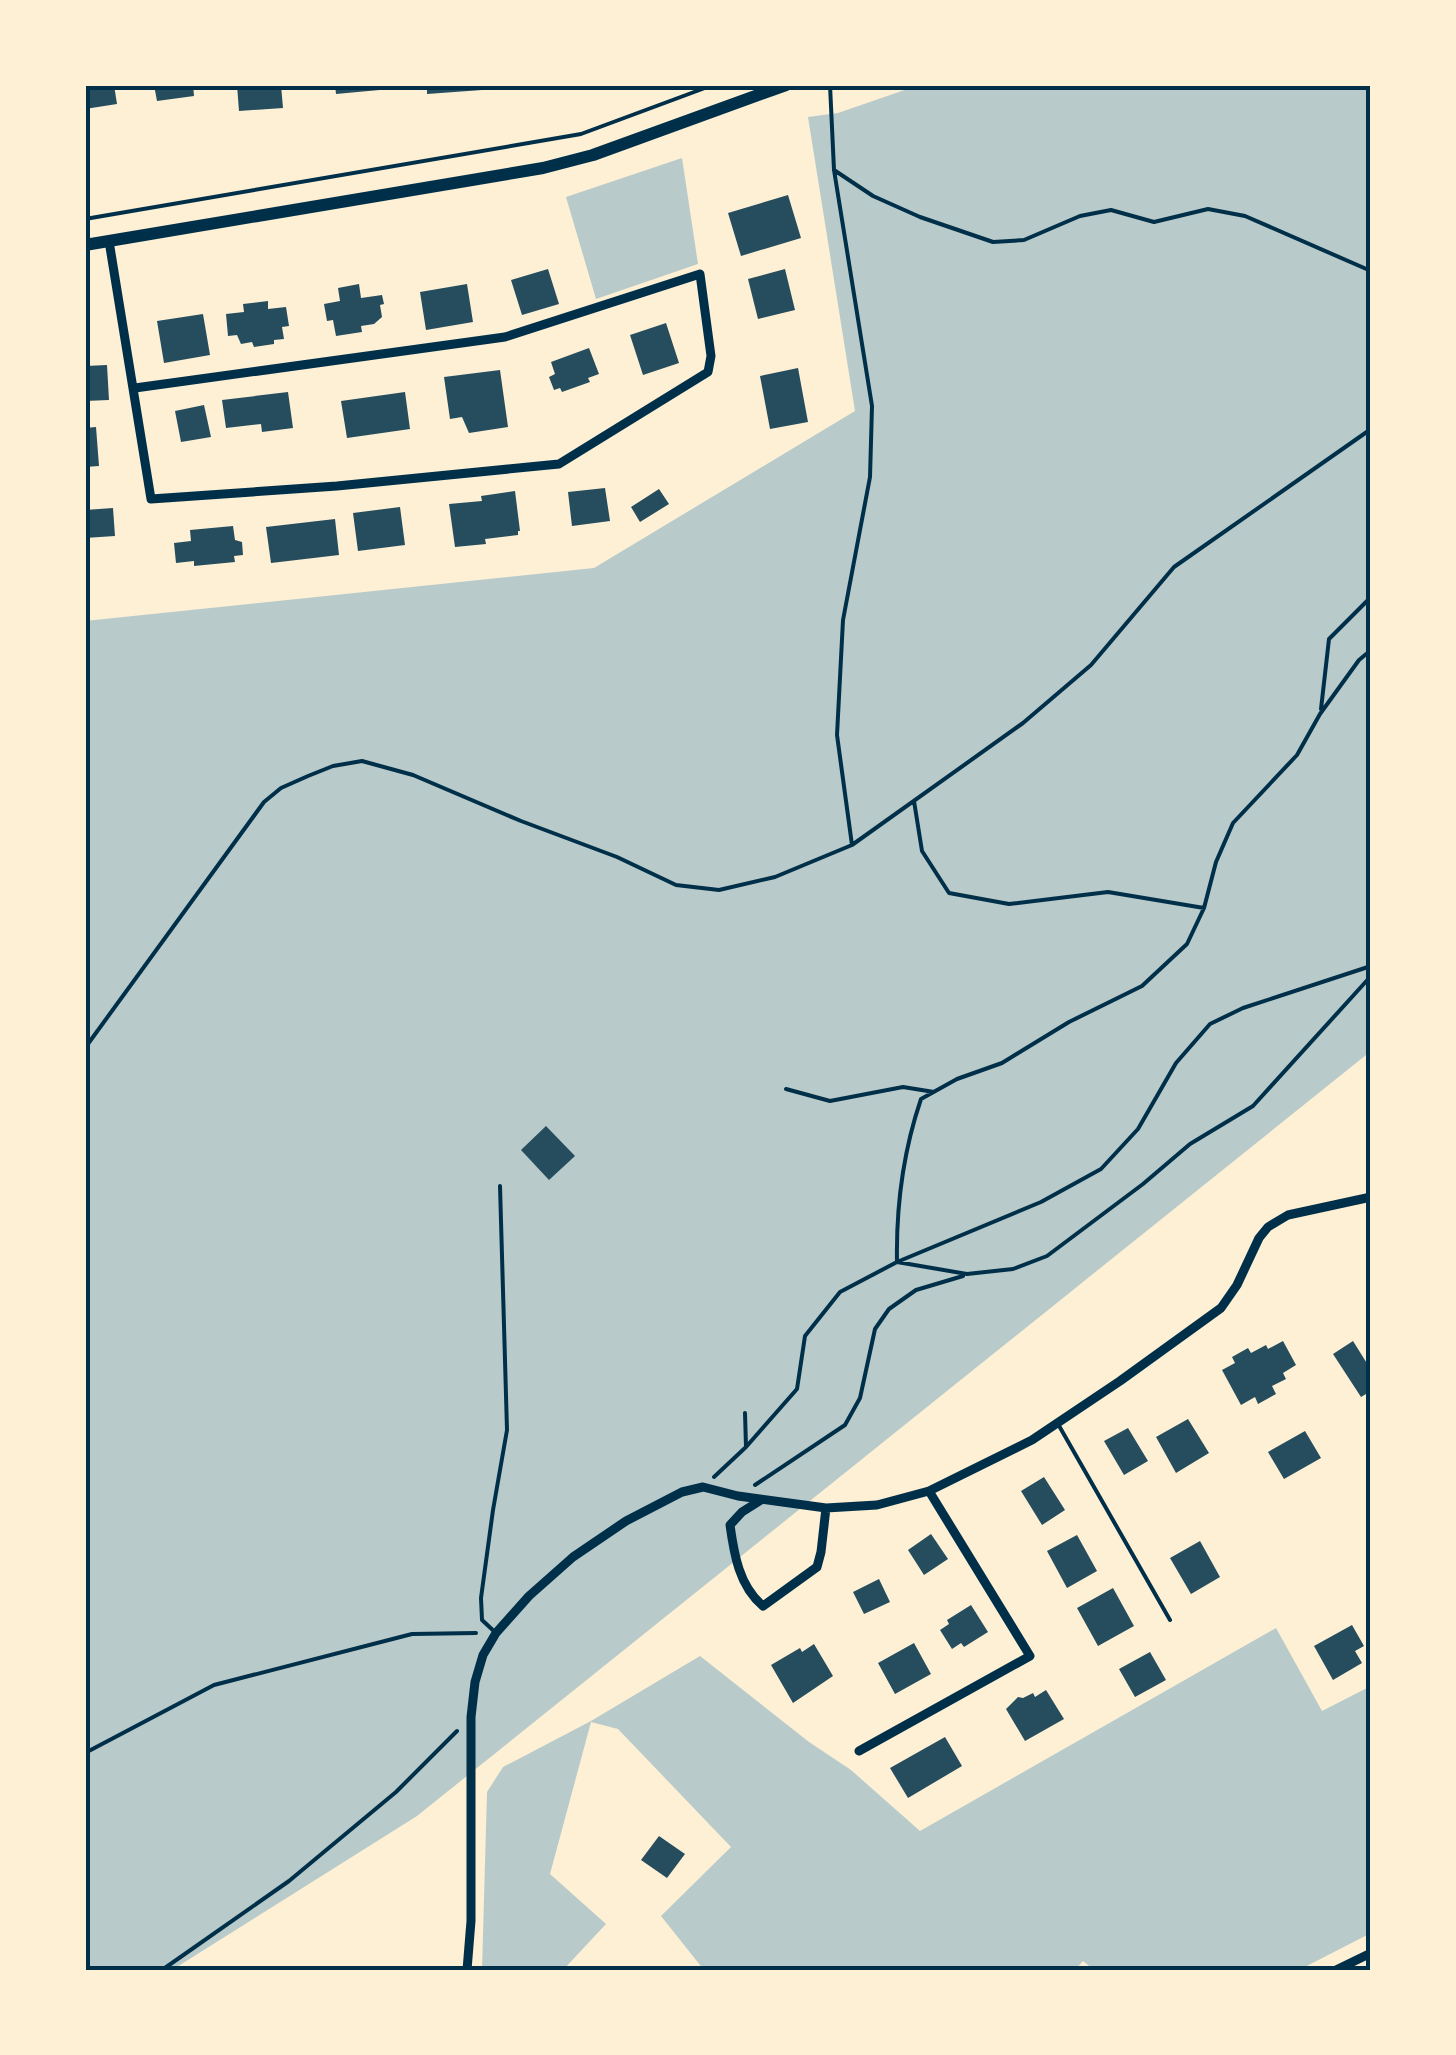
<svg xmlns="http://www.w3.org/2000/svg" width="1456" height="2055" viewBox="0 0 1456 2055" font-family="Barlow,sans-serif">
  <rect width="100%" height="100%" fill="#fdf0d5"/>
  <path fill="#b9caca" d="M919,85H1371V1051L417,1816L172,1970H85V621L594,568L855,411L808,117L838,113Z
    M682,158L698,264L596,299L566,197Z
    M1276,1628L1322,1711L1371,1686V1933L1299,1970H1094L1083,1961L1075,1970H704L661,1916L731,1847L618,1729L591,1722L550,1874L606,1924L563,1970H482L487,1792L503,1767L591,1721L700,1656L809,1742L851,1770L920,1831Z"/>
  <path fill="#264d5e" d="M85,85H114L117,104L85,109Z
    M154,85H193L194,96L157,101Z
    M237,85H281L283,108L239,111Z
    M335,85H401V88L336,94Z
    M427,85H481L482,90L427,94Z
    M788,195L801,238L741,256L728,213Z
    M548,269L559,304L522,315L511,280Z
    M785,269L795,310L758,319L748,279Z
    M359,284L361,298L382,295L384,304L380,305L382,317L374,324L361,326L362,332L336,336L333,320L327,321L324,304L340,301L338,288Z
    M467,284L473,322L426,330L420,292Z
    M268,301V309L286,307L289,326L282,327L284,339L274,340V344L254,347L252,342L241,344L237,335L228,336L226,314L244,312L243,304Z
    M203,314L210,355L164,363L157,321Z
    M666,323L679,363L643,375L630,335Z
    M589,348L599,374L588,378L590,382L562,392L560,388L554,390L549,377L555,374L551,362Z
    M107,365L109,400L85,401V366Z
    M798,368L808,422L770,429L760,376Z
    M500,370L508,427L469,433L462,417L450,419L444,377Z
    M288,392L293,428L262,432L261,424L226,428L222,400Z
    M405,392L410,429L347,438L341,401Z
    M204,405L211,437L181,442L175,411Z
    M96,427L99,466L85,467V428Z
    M605,488L610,521L572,526L568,492Z
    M659,489L669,504L640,522L631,507Z
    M515,491L520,531H518V535L485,539L486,544L455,547L449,504L482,501L481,496Z
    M400,507L405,545L358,551L353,513Z
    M113,508L115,536L85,538V510Z
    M335,519L339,555L271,563L266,527Z
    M233,526L235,540L242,542L243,555L234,556L235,562L194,566V561L176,563L174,543L191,541L190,530Z
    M546,1126L575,1156L549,1180L521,1150Z
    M1283,1341L1296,1365L1283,1373L1286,1379L1272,1386L1276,1394L1258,1404L1255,1397L1241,1405L1222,1370L1235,1363L1232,1357L1248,1348L1251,1353L1266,1345L1268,1349Z
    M1353,1341L1368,1365L1371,1363V1391L1361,1397L1333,1354Z
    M1188,1419L1209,1453L1176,1473L1156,1437Z
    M1128,1428L1148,1461L1124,1475L1104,1441Z
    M1305,1431L1321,1458L1284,1479L1268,1452Z
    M1044,1477L1065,1510L1042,1525L1021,1491Z
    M931,1534L948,1559L924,1575L908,1550Z
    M1077,1535L1097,1571L1067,1588L1047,1551Z
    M1200,1541L1220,1577L1191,1594L1170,1558Z
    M879,1579L890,1602L864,1614L853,1592Z
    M1113,1588L1134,1626L1098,1646L1077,1608Z
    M971,1605L988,1632L964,1647L961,1643L952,1649L940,1630L949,1624L947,1620Z
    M1352,1625L1364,1646L1355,1651L1362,1663L1333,1680L1314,1646Z
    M914,1643L931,1674L895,1694L878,1663Z
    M814,1644L833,1676L793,1703L771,1665L800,1648L802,1652Z
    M1150,1652L1166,1680L1135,1697L1119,1669Z
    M1046,1690L1064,1719L1025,1741L1006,1709L1018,1697L1023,1698L1033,1693L1035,1697Z
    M945,1737L962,1766L908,1798L890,1768Z
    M659,1836L685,1854L667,1878L641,1860Z"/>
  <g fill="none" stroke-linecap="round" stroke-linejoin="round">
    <path stroke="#003049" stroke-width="4" d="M830,85L834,170L872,406L870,477L843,620L837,735L852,845
      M834,170L873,196L920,217L993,242L1024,240L1080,216L1111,210L1154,222L1208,209L1245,216L1371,271
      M85,219L581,134L713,85
      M1371,650L1359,660L1320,714L1297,755L1233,823L1216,862L1204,908L1187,944L1142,986L1069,1022L1002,1063L957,1079L921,1099C903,1152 896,1206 897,1262L967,1274L1013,1269L1047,1256L1143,1184L1190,1144L1253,1106L1371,976
      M1321,709L1329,639L1371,597
      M914,801L922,851L949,893L1009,904L1108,892L1204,908
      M85,1048L264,802L281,788L308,776L333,766L362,761L413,775L521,821L617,857L676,885L719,890L775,877L852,845L1023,723L1091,665L1174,567L1371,429
      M786,1089L830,1101L903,1087L934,1092
      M746,1447L797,1389L805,1336L840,1292L897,1262L1041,1202L1101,1169L1138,1129L1176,1063L1210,1024L1243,1008L1371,966
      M714,1477L746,1447L745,1413
      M755,1485L845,1425L860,1398L875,1329L889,1309L916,1290L963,1276
      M85,1753L214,1685L412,1634L476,1633
      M162,1970L289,1881L396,1792L457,1731"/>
    <path stroke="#003049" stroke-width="4" d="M1058,1424L1170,1620
      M496,1633L482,1620L481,1598L493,1510L507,1430L500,1186"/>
    <path stroke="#003049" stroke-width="9" d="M109,241L151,499L337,486L559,464L708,372L711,356L700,274L505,337L135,388
      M761,1500L742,1512L730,1525C734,1554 739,1586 763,1606L817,1567L821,1552L826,1508
      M859,1751L1030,1656L929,1491
      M467,1970L471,1921V1717L475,1682L483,1655L496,1633L529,1596L573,1557L626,1521L682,1492L703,1487L738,1496L826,1508L877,1505L929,1491L1032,1440L1120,1381L1221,1308L1237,1285L1259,1238L1268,1227L1288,1215L1371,1197
      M1336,1970L1371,1953"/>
    <path stroke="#003049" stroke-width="12" d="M85,245L543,168L593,155L786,85"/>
  </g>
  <rect width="1456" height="2055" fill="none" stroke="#fdf0d5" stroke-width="175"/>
  <rect x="88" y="88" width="1280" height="1880" fill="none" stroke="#003049" stroke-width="4"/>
</svg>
